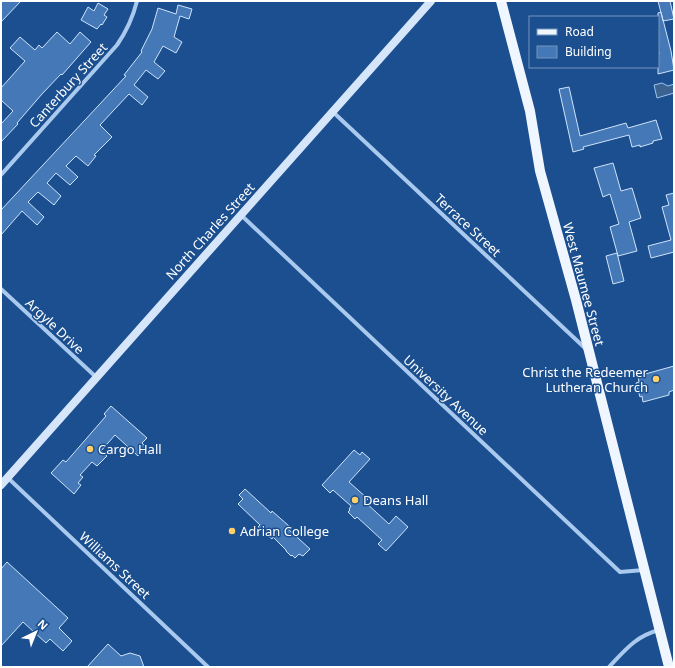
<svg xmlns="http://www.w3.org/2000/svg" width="675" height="668" viewBox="0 0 675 668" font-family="'Noto Sans',sans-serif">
  <rect width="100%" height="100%" fill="#1b4f8f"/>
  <path fill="#3c6290" stroke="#9cc4f0" d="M662,83L668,86L674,84V93L657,98L654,85Z"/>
  <path fill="#4478b7" stroke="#cfe3fa" d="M1,1H21L1,22Z
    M658,1H670L674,19L663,21Z
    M98,3L108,9L104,15L107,17L102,25L101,24L97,29L81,20L88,7L94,11Z
    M178,5L192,9L189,19L180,16L174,37L182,42L176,53L163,46L154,62L165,71L158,79L146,70L134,85L148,97L142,105L129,94L100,125L112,137L94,155L96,156L88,166L76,156L66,166L78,177L70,185L56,173L47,183L61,196L54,205L38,192L28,202L44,217L37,225L22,211L1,235V210L126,76L124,75L142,52L141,51L152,29L158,8L176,14Z
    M661,12L671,51L674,70L658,74V54H659L658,48V13Z
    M57,32L70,44L80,32L91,42L62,75L61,74L42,94L17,123L18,124L1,142V124L13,111L1,100V88L25,61L10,48L20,37L35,50L39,45L42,48Z
    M569,87L580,136L626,123L628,128L656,120L662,139L653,141V143L640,147V145L632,147L629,135L583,147L584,149L573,152L559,89Z
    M613,163L621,191L632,188L641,218L629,222L637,251L618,256L610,227L619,224L610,194L603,197L594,168Z
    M674,193V252L651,258L648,246L671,240L662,207L669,205L666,195Z
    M617,253L624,281L613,284L606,256Z
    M674,366V390L669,392V395L643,402L642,396L640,397L636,383L639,382L638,376Z
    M111,406L147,438L142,443L146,447L138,456L115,435L101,451L107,456L97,466L92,462L80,475L83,477L78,483L81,485L74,494L51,473L63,460L66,462L106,416L104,414Z
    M354,450L360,455L362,452L370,459L349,482L368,499L365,502L389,524L396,516L408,527L386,551L378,544L382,540L357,517L355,519L348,512L350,510L349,509L351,506L333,490L330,493L322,485Z
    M245,489L271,513L272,511L289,526L287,528L310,549L303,556L299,554L295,558L292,555L291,556L286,551V550L273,537L272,539L258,527L260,525L238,504L243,499L239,495Z
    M7,562L68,618L59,628L72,641L63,651L50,639L46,643L23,622L1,646V569Z
    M108,644L121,656L130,653L140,656L144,667H87Z"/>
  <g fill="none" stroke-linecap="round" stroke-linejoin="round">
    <path stroke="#a9c9ee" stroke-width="4" d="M333,112L586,349
      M1,175L117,45C126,32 133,17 137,1
      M241,215L620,572L644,570
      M1,289L96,377
      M8,478L208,667
      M609,667C625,650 636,636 659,630"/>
    <path stroke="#d6e6fa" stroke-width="8" d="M1,485L431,1"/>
    <path stroke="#f0f6ff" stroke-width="10" d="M501,1L530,111L540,171L576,300L669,667"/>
  </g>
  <g fill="#ffd166" stroke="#1b4f8f" stroke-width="1.5">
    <circle cx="656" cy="379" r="4"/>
    <circle cx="90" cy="449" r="4"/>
    <circle cx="355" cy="500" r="4"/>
    <circle cx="232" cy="531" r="4"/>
  </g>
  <g text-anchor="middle" stroke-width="3" stroke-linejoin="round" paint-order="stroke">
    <g font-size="13" fill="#fff" stroke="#1b4f8f">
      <text transform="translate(68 85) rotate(-48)" y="5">Canterbury Street</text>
      <text transform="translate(468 225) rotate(43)" y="5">Terrace Street</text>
      <text transform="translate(210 231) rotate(-48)" y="5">North Charles Street</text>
      <text transform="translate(584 284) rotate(75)" y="5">West Maumee Street</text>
      <text transform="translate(55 326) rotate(43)" y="5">Argyle Drive</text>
      <text transform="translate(446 395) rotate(43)" y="5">University Avenue</text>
      <text transform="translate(115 565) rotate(43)" y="5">Williams Street</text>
    </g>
    <g font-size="13" fill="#fff" stroke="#1b4f8f" text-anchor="start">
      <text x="648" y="377" text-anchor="end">Christ the Redeemer<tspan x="648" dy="15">Lutheran Church</tspan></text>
      <text x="98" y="454">Cargo Hall</text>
      <text x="363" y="505">Deans Hall</text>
      <text x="240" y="536">Adrian College</text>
    </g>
  </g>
  <rect width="675" height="668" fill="none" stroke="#ffffff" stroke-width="4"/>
  <rect x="529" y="16" width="130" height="52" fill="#1b4f8f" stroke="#7695bc"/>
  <rect x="537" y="29" width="20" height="6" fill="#f0f6ff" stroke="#7695bc"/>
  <text x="565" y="36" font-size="12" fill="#ffffff">Road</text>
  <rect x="537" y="46" width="20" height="12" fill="#4478b7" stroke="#7695bc"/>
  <text x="565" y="56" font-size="12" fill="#ffffff">Building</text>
  <g transform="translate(36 632) rotate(43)" stroke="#1b4f8f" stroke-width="3" paint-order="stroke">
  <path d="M0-3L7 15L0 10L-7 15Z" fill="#ffffff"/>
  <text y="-6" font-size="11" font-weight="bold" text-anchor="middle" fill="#ffffff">N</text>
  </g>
</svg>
